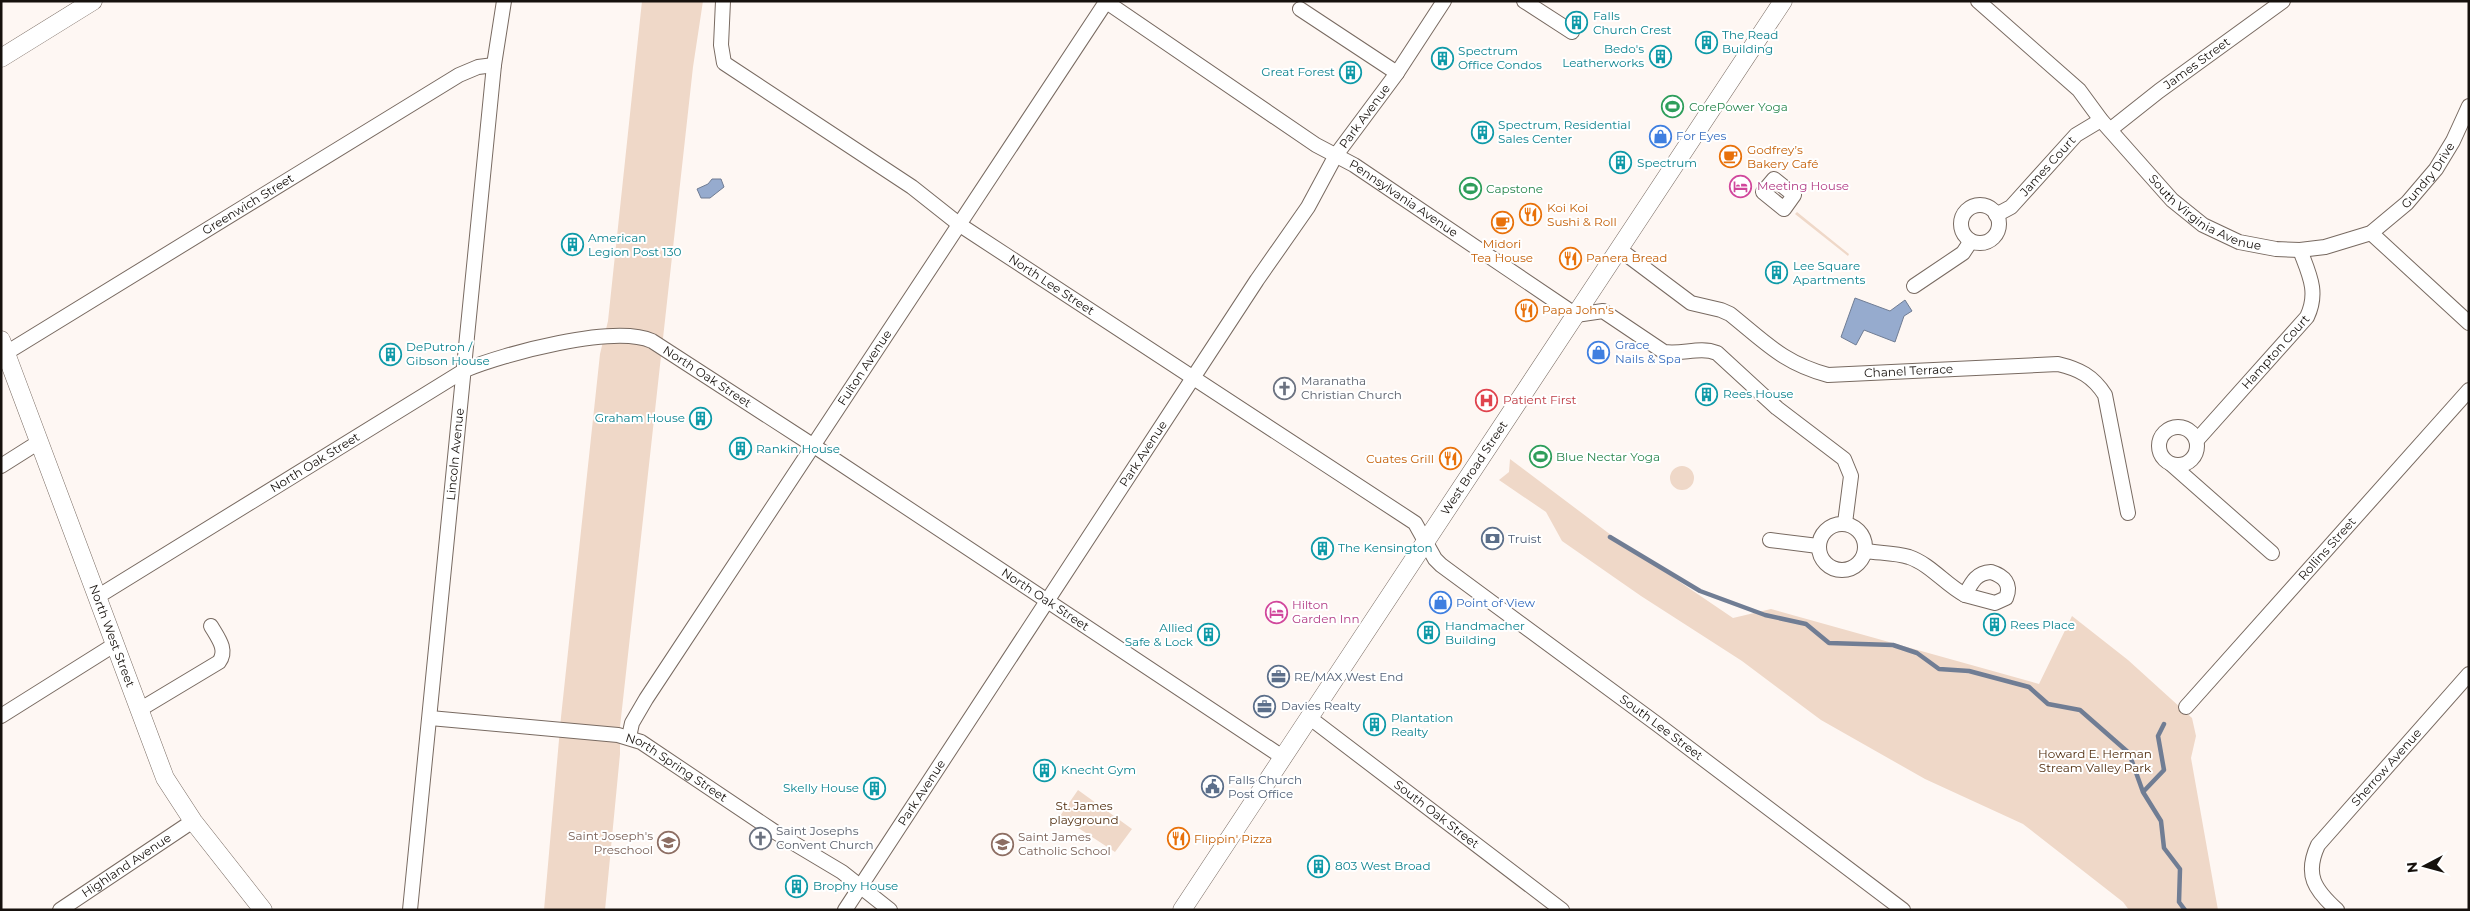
<svg xmlns="http://www.w3.org/2000/svg" width="2470" height="911" viewBox="0 0 2470 911" font-family="Montserrat,sans-serif">
  <rect width="100%" height="100%" fill="#fef7f3"/>
  <path fill="#efd8c8" d="M642,1H703L693,67L620,727V754L605,910H544L561,717L600,354L608,321Z
    M1797,212L1849,254L1848,256L1795,214Z
    M1510,459L1615,538L1733,618L1771,609L2039,684L2072,616L2128,660L2192,718L2196,736L2191,758L2218,910H2129L2123,902L2023,824L1925,779L1821,720L1742,661L1641,596L1562,541L1546,512L1499,480L1509,472Z
    M1670 478a12 12 0 1 1 24 0a12 12 0 1 1-24 0Z
    M1078,790L1132,829L1115,852L1060,816Z"/>
  <path fill="#96abce" stroke="#707d94" d="M712,179H721L724,187L710,198H701L697,189L708,184Z
    M1855,298L1890,311L1905,300L1912,311L1904,316L1895,342L1864,330L1856,345L1841,337Z"/>
  <g fill="none" stroke-linecap="round" stroke-linejoin="round">
    <path stroke="#707d94" stroke-width="4.5" d="M1610,537L1700,591L1765,615L1806,624L1829,643L1893,645L1917,653L1939,669L1969,671L2029,687L2048,704L2080,710L2129,753L2143,792L2161,821L2164,848L2180,869L2179,902L2185,910
      M2143,792L2164,770L2158,736L2164,724"/>
    <defs>
      <g id="minor">
        <path id="s1" d="M723,1L721,45L724,63L912,187L960,225L1415,523L1435,559L1441,565L1657,724L1903,910"/>
        <path id="s2" d="M1105,1L1316,145L1354,165L1576,315L1603,311L1664,352C1683,355 1699,346 1717,353L1777,408L1844,459L1851,476L1845,523"/>
        <path d="M1524,1L1572,32"/>
        <path id="s3" d="M1978,1L2079,90L2101,120L2172,200L2203,225L2239,242L2276,249L2300,250L2325,247L2371,233L2407,203L2436,169L2453,141L2469,106"/>
        <path d="M1300,9L1397,73"/>
        <path id="s4" d="M2111,129L2159,91L2283,1"/>
        <path d="M1774,179L1794,195L1784,209L1763,192Z"/>
        <circle cx="1980" cy="224" r="19"/>
        <path id="s5" d="M1996,215L2011,207L2076,135L2101,120"/>
        <path d="M2371,233L2469,323"/>
        <path id="s6" d="M1619,249L1691,303L1721,310L1730,314C1765,342 1783,363 1828,375L2058,364C2079,369 2093,376 2105,395L2128,513"/>
        <path d="M1914,286L1963,253L1971,241"/>
        <path id="s7" d="M6,353L459,75L478,67L494,65"/>
        <circle cx="2178" cy="446" r="19"/>
        <path id="s8" d="M2197,440L2307,317C2319,292 2309,274 2300,250"/>
        <path d="M2171,464L2272,553"/>
        <path d="M1,466L39,442"/>
        <circle cx="1842" cy="547" r="23"/>
        <path d="M1770,540L1818,546"/>
        <path d="M1866,551C1879,553 1896,553 1909,557C1930,564 1946,585 1965,595"/>
        <path d="M1991,572C2004,576 2012,584 2006,598L1995,603L1965,595C1972,582 1976,573 1991,572Z"/>
        <path id="s9" d="M97,597L465,370C503,354 614,324 652,341L814,446L1284,758"/>
        <path id="s10" d="M2186,707L2469,390"/>
        <path d="M139,710L219,662C228,650 218,638 211,626"/>
        <path d="M1,716L114,645"/>
        <path id="s11" d="M430,718L618,735L641,742L775,832L842,872L890,910"/>
        <path id="s12" d="M1310,718L1562,910"/>
        <path id="s13" d="M629,737L632,723L646,699L1106,2"/>
        <path id="s14" d="M60,910L193,821"/>
        <path id="s15" d="M410,910L494,65L504,1"/>
        <path id="s16" d="M845,910L1257,280L1308,207L1336,155L1397,73L1444,1"/>
        <path id="s17" d="M2337,910C2315,890 2304,875 2318,845L2469,674"/>
      </g>
      <g id="major">
        <path d="M1,58L93,1"/>
        <path id="s18" d="M1,340L165,778L193,821L263,910"/>
        <path id="s19" d="M1182,910L1783,1"/>
      </g>
    </defs>
    <use href="#minor" stroke="#786a61" stroke-width="16"/>
    <use href="#major" stroke="#786a61" stroke-width="19"/>
    <use href="#minor" stroke="#fff" stroke-width="14"/>
    <use href="#major" stroke="#fff" stroke-width="18"/>
  </g>
  <defs>
    <symbol id="building-ring" viewBox="-11 -11 22 22"><circle r="9.5" fill="#fff" stroke="#0f9aa8" stroke-width="1.5"/><path d="M-4-6H4V6H1V3H-1V6H-4ZM-2.5-4.3h1.7v1.8h-1.7ZM.8-4.3h1.7v1.8H.8ZM-2.5-1h1.7V.8h-1.7ZM.8-1h1.7V.8H.8Z" fill="#0f9aa8"/></symbol>
    <symbol id="stadium-ring" viewBox="-11 -11 22 22"><circle r="9.5" fill="#fff" stroke="#2e9e5b" stroke-width="1.5"/><path d="M0-5a6.5 5 0 1 0 0 10a6.5 5 0 1 0 0-10ZM-3.5-1.8h7v3.6h-7Z" fill="#2e9e5b"/></symbol>
    <symbol id="shop-ring" viewBox="-11 -11 22 22"><circle r="9.5" fill="#fff" stroke="#3f7fe0" stroke-width="1.5"/><path d="M-5-2.5h2.3a2.7 3.5 0 0 1 5.4 0H5L5.5 6h-11ZM-1.5-2.5h3a1.5 2.3 0 0 0-3 0Z" fill="#3f7fe0"/></symbol>
    <symbol id="cafe-ring" viewBox="-11 -11 22 22"><circle r="9.5" fill="#fff" stroke="#e8710a" stroke-width="1.5"/><path d="M-5.5-4.5H6V0H3Q3 3.5 0 3.5H-2.5Q-5.5 3.5-5.5 0ZM3-3.2v2h1.7v-2ZM-6 4.5H4V6H-6Z" fill="#e8710a"/></symbol>
    <symbol id="hotel-ring" viewBox="-11 -11 22 22"><circle r="9.5" fill="#fff" stroke="#d1479c" stroke-width="1.5"/><path d="M-6-4.5h1.5V1H6V5H4.5V3h-9V5H-6ZM-4 0a1.8 1.8 0 1 1 3.6 0ZM.5 0V-2.5h3Q6-2.5 6 0Z" fill="#d1479c"/></symbol>
    <symbol id="restaurant-ring" viewBox="-11 -11 22 22"><circle r="9.5" fill="#fff" stroke="#e8710a" stroke-width="1.5"/><path d="M-5-6h1v4h1v-4h1v4h1v-4h1v5L-1.5 .5V6h-2V.5L-5-1ZM5-6V6H3V1.5H1.5Q1.5-4 5-6Z" fill="#e8710a"/></symbol>
    <symbol id="church-ring" viewBox="-11 -11 22 22"><circle r="9.5" fill="#fff" stroke="#6b7280" stroke-width="1.5"/><path d="M-1.2-6h2.4v3.5h3.3v2.4h-3.3V6h-2.4V-.1h-3.3v-2.4h3.3Z" fill="#6b7280"/></symbol>
    <symbol id="hospital-ring" viewBox="-11 -11 22 22"><circle r="9.5" fill="#fff" stroke="#e0444e" stroke-width="1.5"/><path d="M-5-5h3v3.5h4V-5h3V5h-3V1.5h-4V5h-3Z" fill="#e0444e"/></symbol>
    <symbol id="bank-ring" viewBox="-11 -11 22 22"><circle r="9.5" fill="#fff" stroke="#5c6f8a" stroke-width="1.5"/><path d="M-6-4H6V4H-6ZM0-2.3a2.3 2.3 0 1 0 0 4.6a2.3 2.3 0 1 0 0-4.6Z" fill="#5c6f8a"/></symbol>
    <symbol id="office-ring" viewBox="-11 -11 22 22"><circle r="9.5" fill="#fff" stroke="#5c6f8a" stroke-width="1.5"/><path d="M-6-3h4V-5.5h4V-3h4V5H-6ZM-1-4.5V-3h2v-1.5ZM-6 0V1H6V0Z" fill="#5c6f8a"/></symbol>
    <symbol id="civic-ring" viewBox="-11 -11 22 22"><circle r="9.5" fill="#fff" stroke="#5c6f8a" stroke-width="1.5"/><path d="M-.6-6.5H3V-4.5H.6V-3L4-1V1h2V6H-6V1h2V-1L-.6-3ZM-1.2 2.5V6h2.4V2.5Z" fill="#5c6f8a"/></symbol>
    <symbol id="school-ring" viewBox="-11 -11 22 22"><circle r="9.5" fill="#fff" stroke="#8d6e63" stroke-width="1.5"/><path d="M0-5L7-2L0 1L-7-2ZM-4 1L0 2.5L4 1V4Q0 6-4 4Z" fill="#8d6e63"/></symbol>
  </defs>
  <g fill-rule="evenodd">
    <use href="#building-ring" x="1564" y="10" width="25" height="25"/>
    <use href="#building-ring" x="1694" y="30" width="25" height="25"/>
    <use href="#building-ring" x="1648" y="44" width="25" height="25"/>
    <use href="#building-ring" x="1430" y="46" width="25" height="25"/>
    <use href="#building-ring" x="1338" y="60" width="25" height="25"/>
    <use href="#stadium-ring" x="1660" y="94" width="25" height="25"/>
    <use href="#building-ring" x="1470" y="120" width="25" height="25"/>
    <use href="#shop-ring" x="1648" y="124" width="25" height="25"/>
    <use href="#cafe-ring" x="1718" y="144" width="25" height="25"/>
    <use href="#building-ring" x="1608" y="150" width="25" height="25"/>
    <use href="#hotel-ring" x="1728" y="174" width="25" height="25"/>
    <use href="#stadium-ring" x="1458" y="176" width="25" height="25"/>
    <use href="#restaurant-ring" x="1518" y="202" width="25" height="25"/>
    <use href="#cafe-ring" x="1490" y="210" width="25" height="25"/>
    <use href="#building-ring" x="560" y="232" width="25" height="25"/>
    <use href="#restaurant-ring" x="1558" y="246" width="25" height="25"/>
    <use href="#building-ring" x="1764" y="260" width="25" height="25"/>
    <use href="#restaurant-ring" x="1514" y="298" width="25" height="25"/>
    <use href="#shop-ring" x="1586" y="340" width="25" height="25"/>
    <use href="#building-ring" x="378" y="342" width="25" height="25"/>
    <use href="#church-ring" x="1272" y="376" width="25" height="25"/>
    <use href="#building-ring" x="1694" y="382" width="25" height="25"/>
    <use href="#hospital-ring" x="1474" y="388" width="25" height="25"/>
    <use href="#building-ring" x="688" y="406" width="25" height="25"/>
    <use href="#building-ring" x="728" y="436" width="25" height="25"/>
    <use href="#stadium-ring" x="1528" y="444" width="25" height="25"/>
    <use href="#restaurant-ring" x="1438" y="446" width="25" height="25"/>
    <use href="#bank-ring" x="1480" y="526" width="25" height="25"/>
    <use href="#building-ring" x="1310" y="536" width="25" height="25"/>
    <use href="#shop-ring" x="1428" y="590" width="25" height="25"/>
    <use href="#hotel-ring" x="1264" y="600" width="25" height="25"/>
    <use href="#building-ring" x="1982" y="612" width="25" height="25"/>
    <use href="#building-ring" x="1416" y="620" width="25" height="25"/>
    <use href="#building-ring" x="1196" y="622" width="25" height="25"/>
    <use href="#office-ring" x="1266" y="664" width="25" height="25"/>
    <use href="#office-ring" x="1252" y="694" width="25" height="25"/>
    <use href="#building-ring" x="1362" y="712" width="25" height="25"/>
    <use href="#building-ring" x="1032" y="758" width="25" height="25"/>
    <use href="#civic-ring" x="1200" y="774" width="25" height="25"/>
    <use href="#building-ring" x="862" y="776" width="25" height="25"/>
    <use href="#church-ring" x="748" y="826" width="25" height="25"/>
    <use href="#restaurant-ring" x="1166" y="826" width="25" height="25"/>
    <use href="#school-ring" x="656" y="830" width="25" height="25"/>
    <use href="#school-ring" x="990" y="832" width="25" height="25"/>
    <use href="#building-ring" x="1306" y="854" width="25" height="25"/>
    <use href="#building-ring" x="784" y="874" width="25" height="25"/>
  </g>
  <g text-anchor="middle" stroke-width="4" stroke-linejoin="round" paint-order="stroke">
    <g font-size="12" fill="#0d838f" stroke="#fff" text-anchor="start">
      <text x="1593" y="20">Falls<tspan x="1593" dy="14">Church Crest</tspan></text>
      <text x="1722" y="39">The Read<tspan x="1722" dy="14">Building</tspan></text>
      <text x="1644" y="53" text-anchor="end">Bedo's<tspan x="1644" dy="14">Leatherworks</tspan></text>
      <text x="1458" y="55">Spectrum<tspan x="1458" dy="14">Office Condos</tspan></text>
      <text x="1335" y="76" text-anchor="end">Great Forest</text>
      <text x="1498" y="129">Spectrum, Residential<tspan x="1498" dy="14">Sales Center</tspan></text>
      <text x="1637" y="167">Spectrum</text>
      <text x="588" y="242">American<tspan x="588" dy="14">Legion Post 130</tspan></text>
      <text x="1793" y="270">Lee Square<tspan x="1793" dy="14">Apartments</tspan></text>
      <text x="406" y="351">DePutron /<tspan x="406" dy="14">Gibson House</tspan></text>
      <text x="1723" y="398">Rees House</text>
      <text x="685" y="422" text-anchor="end">Graham House</text>
      <text x="756" y="453">Rankin House</text>
      <text x="1338" y="552">The Kensington</text>
      <text x="2010" y="629">Rees Place</text>
      <text x="1445" y="630">Handmacher<tspan x="1445" dy="14">Building</tspan></text>
      <text x="1193" y="632" text-anchor="end">Allied<tspan x="1193" dy="14">Safe &amp; Lock</tspan></text>
      <text x="1391" y="722">Plantation<tspan x="1391" dy="14">Realty</tspan></text>
      <text x="1061" y="774">Knecht Gym</text>
      <text x="859" y="792" text-anchor="end">Skelly House</text>
      <text x="1335" y="870">803 West Broad</text>
      <text x="813" y="890">Brophy House</text>
    </g>
    <g font-size="12" fill="#16110d" stroke="#fff">
      <text dy="4" stroke="none"><textPath href="#s4" startOffset="108">James Street</textPath></text>
      <text dy="4" stroke="none"><textPath href="#s16" startOffset="949">Park Avenue</textPath></text>
      <text dy="4" stroke="none"><textPath href="#s5" startOffset="72">James Court</textPath></text>
      <text dy="4" stroke="none"><textPath href="#s3" startOffset="575">Gundry Drive</textPath></text>
      <text dy="4" stroke="none"><textPath href="#s2" startOffset="358">Pennsylvania Avenue</textPath></text>
      <text dy="4" stroke="none"><textPath href="#s7" startOffset="284">Greenwich Street</textPath></text>
      <text dy="4" stroke="none"><textPath href="#s3" startOffset="314">South Virginia Avenue</textPath></text>
      <text dy="4" stroke="none"><textPath href="#s1" startOffset="458">North Lee Street</textPath></text>
      <text dy="4" stroke="none"><textPath href="#s8" startOffset="118">Hampton Court</textPath></text>
      <text dy="4" stroke="none"><textPath href="#s13" startOffset="439">Fulton Avenue</textPath></text>
      <text dy="4" stroke="none"><textPath href="#s6" startOffset="328">Chanel Terrace</textPath></text>
      <text dy="4" stroke="none"><textPath href="#s9" startOffset="690">North Oak Street</textPath></text>
      <text dy="4" stroke="none"><textPath href="#s15" startOffset="458">Lincoln Avenue</textPath></text>
      <text dy="4" stroke="none"><textPath href="#s16" startOffset="545">Park Avenue</textPath></text>
      <text dy="4" stroke="none"><textPath href="#s9" startOffset="256">North Oak Street</textPath></text>
      <text dy="4" stroke="none"><textPath href="#s19" startOffset="530">West Broad Street</textPath></text>
      <text dy="4" stroke="none"><textPath href="#s10" startOffset="212">Rollins Street</textPath></text>
      <text dy="4" stroke="none"><textPath href="#s9" startOffset="1095">North Oak Street</textPath></text>
      <text dy="4" stroke="none"><textPath href="#s18" startOffset="316">North West Street</textPath></text>
      <text dy="4" stroke="none"><textPath href="#s1" startOffset="1216">South Lee Street</textPath></text>
      <text dy="4" stroke="none"><textPath href="#s17" startOffset="178">Sherrow Avenue</textPath></text>
      <text dy="4" stroke="none"><textPath href="#s11" startOffset="256">North Spring Street</textPath></text>
      <text dy="4" stroke="none"><textPath href="#s16" startOffset="140">Park Avenue</textPath></text>
      <text dy="4" stroke="none"><textPath href="#s12" startOffset="159">South Oak Street</textPath></text>
      <text dy="4" stroke="none"><textPath href="#s14" startOffset="80">Highland Avenue</textPath></text>
    </g>
    <g font-size="12" fill="#27864d" stroke="#fff" text-anchor="start">
      <text x="1689" y="111">CorePower Yoga</text>
      <text x="1486" y="193">Capstone</text>
      <text x="1556" y="461">Blue Nectar Yoga</text>
    </g>
    <g font-size="12" fill="#366cbe" stroke="#fff" text-anchor="start">
      <text x="1676" y="140">For Eyes</text>
      <text x="1615" y="349">Grace<tspan x="1615" dy="14">Nails &amp; Spa</tspan></text>
      <text x="1456" y="607">Point of View</text>
    </g>
    <g font-size="12" fill="#c56008" stroke="#fff" text-anchor="start">
      <text x="1747" y="154">Godfrey’s<tspan x="1747" dy="14">Bakery Café</tspan></text>
      <text x="1547" y="212">Koi Koi<tspan x="1547" dy="14">Sushi &amp; Roll</tspan></text>
      <text x="1502" y="248" text-anchor="middle">Midori<tspan x="1502" dy="14">Tea House</tspan></text>
      <text x="1586" y="262">Panera Bread</text>
      <text x="1542" y="314">Papa John's</text>
      <text x="1434" y="463" text-anchor="end">Cuates Grill</text>
      <text x="1194" y="843">Flippin' Pizza</text>
    </g>
    <g font-size="12" fill="#b23c85" stroke="#fff" text-anchor="start">
      <text x="1757" y="190">Meeting House</text>
      <text x="1292" y="609">Hilton<tspan x="1292" dy="14">Garden Inn</tspan></text>
    </g>
    <g font-size="12" fill="#5b616d" stroke="#fff" text-anchor="start">
      <text x="1301" y="385">Maranatha<tspan x="1301" dy="14">Christian Church</tspan></text>
      <text x="776" y="835">Saint Josephs<tspan x="776" dy="14">Convent Church</tspan></text>
    </g>
    <g font-size="12" fill="#be3a42" stroke="#fff" text-anchor="start">
      <text x="1503" y="404">Patient First</text>
    </g>
    <g font-size="12" fill="#4e5e75" stroke="#fff" text-anchor="start">
      <text x="1508" y="543">Truist</text>
      <text x="1294" y="681">RE/MAX West End</text>
      <text x="1281" y="710">Davies Realty</text>
      <text x="1228" y="784">Falls Church<tspan x="1228" dy="14">Post Office</tspan></text>
    </g>
    <g font-size="12" fill="#522e0f" stroke="#fff">
      <text x="2095" y="758">Howard E. Herman<tspan x="2095" dy="14">Stream Valley Park</tspan></text>
      <text x="1084" y="810">St. James<tspan x="1084" dy="14">playground</tspan></text>
    </g>
    <g font-size="12" fill="#785e54" stroke="#fff" text-anchor="end">
      <text x="653" y="840">Saint Joseph's<tspan x="653" dy="14">Preschool</tspan></text>
      <text x="1018" y="841" text-anchor="start">Saint James<tspan x="1018" dy="14">Catholic School</tspan></text>
    </g>
  </g>
  <rect width="2470" height="911" fill="none" stroke="#16110d" stroke-width="5"/>
  <g transform="translate(2425 866) rotate(264)" stroke="#ffffff" stroke-width="4" paint-order="stroke">
  <path d="M0-4L9 19L0 12L-9 19Z" fill="#16110d"/>
  <text y="-8" font-size="14" font-weight="bold" text-anchor="middle" fill="#16110d">N</text>
  </g>
</svg>
